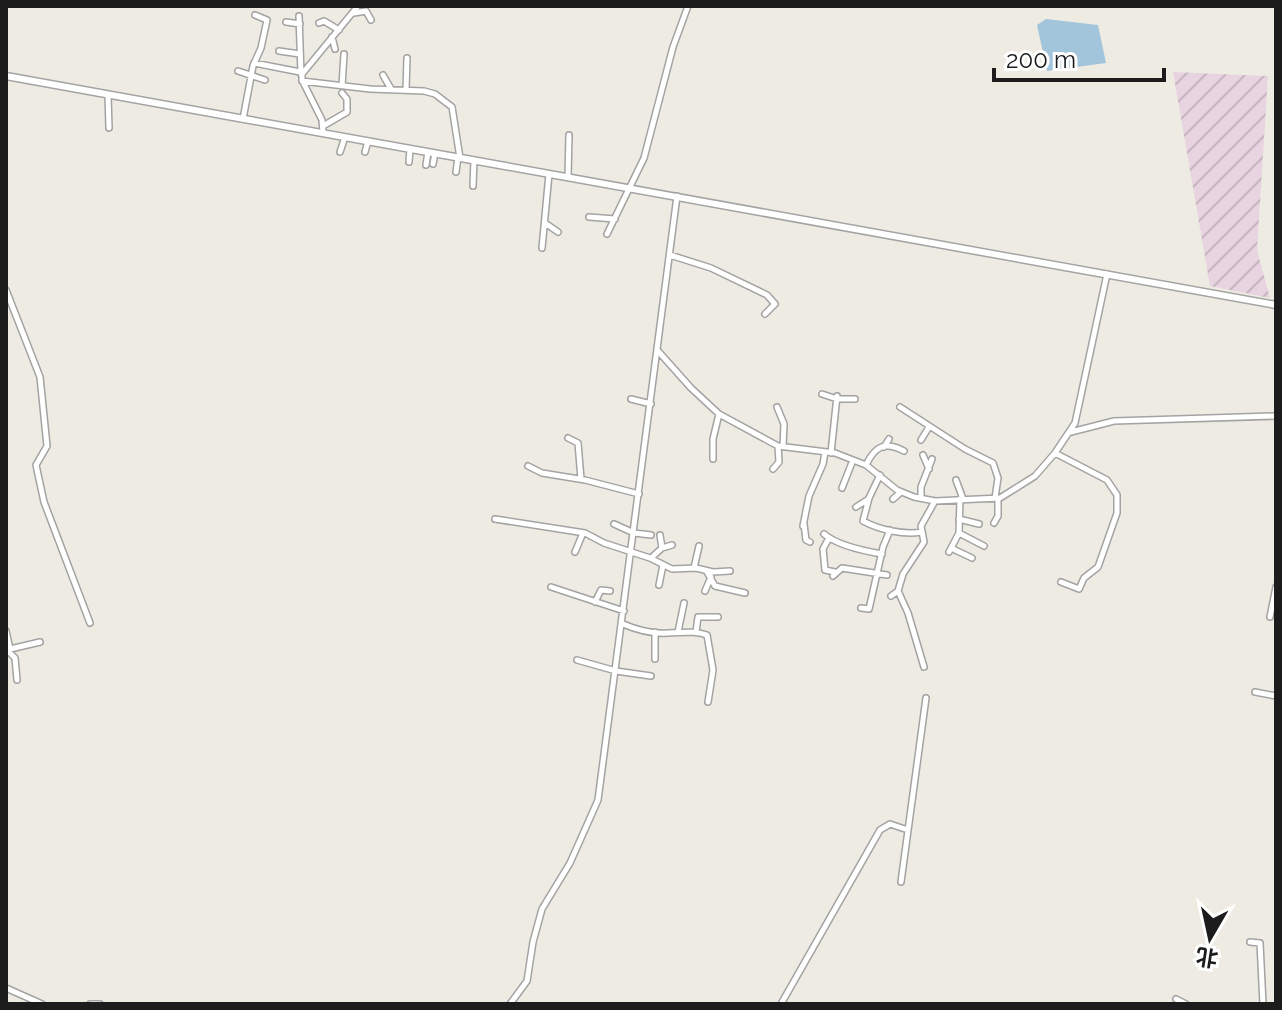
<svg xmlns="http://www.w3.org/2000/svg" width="1282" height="1010" viewBox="0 0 1282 1010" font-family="Raleway,'Noto Sans SC',sans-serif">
  <defs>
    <pattern id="industrial-furrows" width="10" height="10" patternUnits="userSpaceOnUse" patternTransform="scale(2)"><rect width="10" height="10" fill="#e7d4e0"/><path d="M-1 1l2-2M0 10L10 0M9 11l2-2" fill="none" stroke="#c6b5c0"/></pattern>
  </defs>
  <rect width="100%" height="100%" fill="#eeece2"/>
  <path fill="url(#industrial-furrows)" d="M1173,72L1268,76L1257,250L1270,298L1210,286Z"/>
  <path fill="#a3c5db" d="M1046,19L1098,25L1106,63L1047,71L1037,25Z"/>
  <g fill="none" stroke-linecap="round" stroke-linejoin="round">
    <defs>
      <path id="minor" d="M354,13L366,11L371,20
        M299,16L301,74
        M286,22L300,24
        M319,23L324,21L339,30
        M332,37L335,49
        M279,51L300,54
        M254,63L300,72
        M238,71L265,80
        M383,75L391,89
        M302,81L370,89L424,91L435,94L452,107L460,158
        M342,86L344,54
        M406,90L407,58
        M108,95L109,128
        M243,119L253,66L261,48L267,20L255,15
        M323,126L347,112V99L342,93
        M323,133L322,120L302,80V74L358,6
        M340,152L345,137
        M365,152L368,141
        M409,162L410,149
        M433,164L435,153
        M426,165L428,152
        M456,172L458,157
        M568,177L569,135
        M473,186L474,160
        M589,217L615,219
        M545,223L558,232
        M607,234L644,158L673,47L688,6
        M542,248L549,174
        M670,255L711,268L767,295L775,304L765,314
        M6,290L40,377L47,446L36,465L44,502L90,623
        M658,351L691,388L719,414L778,446L835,453L866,465L897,490L914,497L935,501L1000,498L1035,476L1055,453L1075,423L1107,274
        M822,394L837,399H855
        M631,399L651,404
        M777,407L784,424L783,447
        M900,407L965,449L993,463L998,478L995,498
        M1071,432L1114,421L1276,416
        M568,438L578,443L581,479
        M921,440L929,427
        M884,447L889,439
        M831,453L837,396
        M1055,453L1107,480L1117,495V513L1098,567L1084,578L1079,589L1061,582
        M923,455L929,469
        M713,459V439L719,414
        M866,465C875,446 885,441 904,451
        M528,466L542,473L585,480L639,494
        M773,469L779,462L778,446
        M880,475L869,498L863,521C880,530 903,535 922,532
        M956,480L963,499
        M842,488L853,460
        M921,498V487L932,459
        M893,499L901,492
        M856,507L867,500
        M495,519L585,533L604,543L650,558L672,569L696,568L713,572L730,571
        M959,519L979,524
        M994,523L998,516V498
        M614,524L634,533L651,535
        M804,524L806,540L810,542
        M803,526L809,496L823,464L825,452
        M959,533L984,546
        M824,534C838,546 864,551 882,554
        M829,538L823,549L825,570L835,572
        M662,548L672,545
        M951,548L972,558
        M575,552L583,533
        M949,552L959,533L960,499
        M651,558L662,548L660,535
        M694,568L699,546
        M707,572L715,586L745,593
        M833,576L842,568L887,575
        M659,585L663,565
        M551,587L624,611
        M705,591L711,577
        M898,591L908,613L924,667
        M891,596L898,591L903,574L924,542L921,526L935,501
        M595,602L601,590L610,591
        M861,608L869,609L883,547L890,530
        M1270,617L1276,587
        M623,624C637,630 652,634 668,633C682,633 693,630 707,635L713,670L708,702
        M6,631L10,649
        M655,632V659
        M678,632L684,603
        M696,632L698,617H718
        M6,650L40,642
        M7,650L15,658L17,680
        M577,660L616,671L651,676
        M1255,692L1276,696
        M901,882L926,698
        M1250,942L1260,943L1263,1004
        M6,988L42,1004
        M1176,999L1186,1004
        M90,1004H100
        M510,1004L527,981L533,942L542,909L570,863L598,800L677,196
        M781,1004L880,830L890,824L908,830"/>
      <path id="tertiary" d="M6,76L1276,305"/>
    </defs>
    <use href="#minor" stroke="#a3a3a3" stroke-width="8"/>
    <use href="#tertiary" stroke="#a3a3a3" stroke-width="9"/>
    <use href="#minor" stroke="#fff" stroke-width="5"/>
    <use href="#tertiary" stroke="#fff" stroke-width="6"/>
  </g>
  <rect width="1282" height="1010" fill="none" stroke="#1c1c1c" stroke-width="16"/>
  <g transform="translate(1210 938) rotate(189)" stroke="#ffffff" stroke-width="6" paint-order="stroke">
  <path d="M0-6L14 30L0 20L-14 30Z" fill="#1c1c1c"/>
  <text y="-12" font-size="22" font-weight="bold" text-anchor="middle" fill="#1c1c1c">北</text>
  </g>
  <path d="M994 68v12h170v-12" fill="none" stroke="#1c1c1c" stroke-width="4"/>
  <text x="1006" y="68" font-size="24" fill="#1c1c1c" stroke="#ffffff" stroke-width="6" paint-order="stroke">200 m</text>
</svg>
